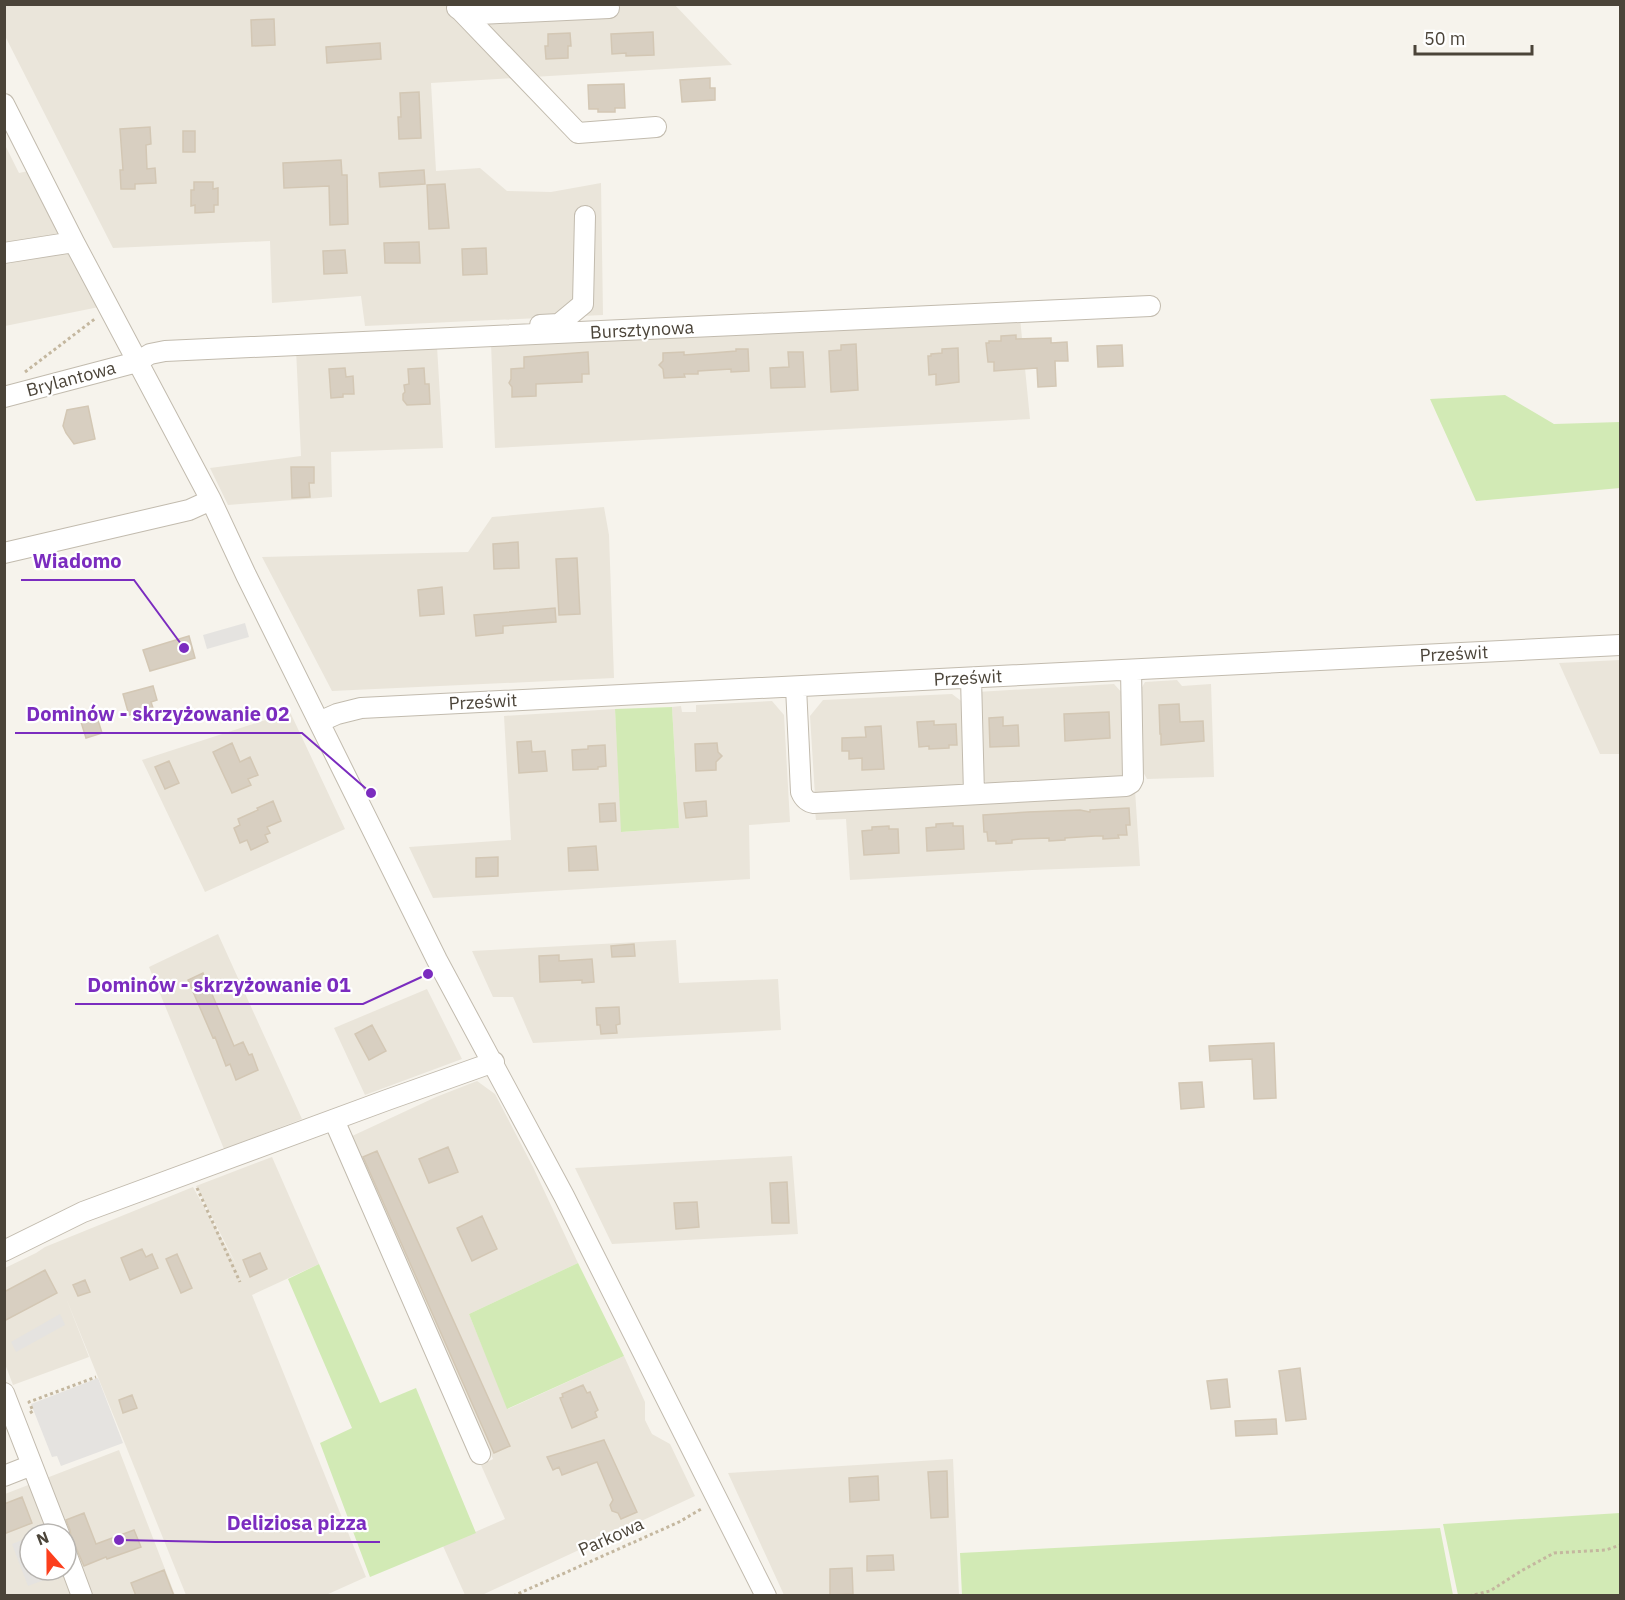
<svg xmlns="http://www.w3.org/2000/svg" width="1625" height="1600" viewBox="0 0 1625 1600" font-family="'IBM Plex Sans',sans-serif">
  <rect width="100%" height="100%" fill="#f6f3ec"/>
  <path fill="#eae5da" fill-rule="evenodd" d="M5,4H674L732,65L431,83L436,171L480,168L507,191L551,192L601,183L603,315L365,326L361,296L272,303L270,241L113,248L5,36Z
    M4,143L19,173L33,170L60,227L57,237L5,245Z
    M66,250L99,307L5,326V260Z
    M1020,318L1030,419L495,448L491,343Z
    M437,346L443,448L331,452L332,497L228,505L210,468L301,456L296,349Z
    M604,507L609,535L614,678L332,691L262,557L468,552L492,517Z
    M1620,660V754H1600L1559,663Z
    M1177,680L1182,686L1211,684L1214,777L1147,779L1139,765L1137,696L1145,682Z
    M1114,684L1124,695L1126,767L1121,780L988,786L982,777L977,692Z
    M952,694L964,703L967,780L960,789L815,796L810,716L823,700Z
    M772,701L784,715L790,822L749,825L750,879L433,898L409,847L511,840L504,716L615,709L622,832L679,828L672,707L681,706L682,712H696V705Z
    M290,712L345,829L205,892L142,760Z
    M1135,790L1140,866L1032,870L850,880L846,819L816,820L815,811Z
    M218,934L302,1119L224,1149L149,967Z
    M676,940L679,983L778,979L781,1030L533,1043L513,997H493L472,951Z
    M427,989L462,1059L365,1095L334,1028Z
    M477,1081L495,1094L533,1167L578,1263L469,1314L508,1409L624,1356L645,1402V1420L652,1434L670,1444L695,1496L482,1595H465L443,1546L505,1519L481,1465L493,1459L350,1137L436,1097Z
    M792,1156L798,1234L612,1244L575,1168Z
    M272,1157L319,1264L252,1295L366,1577L326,1595H186L66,1298L89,1357L13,1385L5,1364V1268L36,1253L45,1247L193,1187L237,1266L196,1186Z
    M119,1450L175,1595L5,1596V1494ZM30,1534H66V1570H30Z
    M953,1459L959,1595H784L728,1473Z"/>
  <path fill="#d2eab5" d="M1505,395L1554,424L1620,422V488L1476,501L1430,399Z
    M672,707L679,828L621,832L615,709Z
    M578,1263L624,1356L507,1409L469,1314Z
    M319,1264L380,1403L416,1388L476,1533L370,1577L320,1443L352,1428L288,1279Z
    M1620,1513V1595H1458L1443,1524Z
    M1440,1528L1453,1595H962L960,1553Z"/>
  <path fill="#e5e3e0" d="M245,623L249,637L207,649L203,635Z
    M60,1314L65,1325L16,1352L11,1342Z
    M98,1378L123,1443L61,1466L57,1456L52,1457L31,1404Z
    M30,1537V1570H51L50,1571L52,1577L28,1586L12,1544Z"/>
  <path fill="#d8cfc1" stroke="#d3c7b4" stroke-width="1.5" d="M274,19L275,45L252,46L251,20Z
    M653,32L654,55L626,56V53L612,54L611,34Z
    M570,33L571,46H568V58L546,59L545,46H548V34Z
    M380,43L381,59L327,63L326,47Z
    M710,78V88H715V100L682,102L680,80Z
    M624,84L625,108H615V112H598V109H589L588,85Z
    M419,92L421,138L399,139L398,117H401L400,93Z
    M150,127L151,144L146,145L147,169L155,168L156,183L135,184V189H121L120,170H123L120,129Z
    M183,131H195V152H183Z
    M341,160L342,175H347L348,224L330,225L329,186L284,188L283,163Z
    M424,170L425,184L380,187L379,173Z
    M194,182H213V189L218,188V205H214V212L195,213V205L191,206V190H194Z
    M445,184L449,228L429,229L427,185Z
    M419,242L420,263H385L384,243Z
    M486,248L487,274L463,275L462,249Z
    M345,250L347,273L324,274L323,251Z
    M1016,335V339L1051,338V343L1067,342L1068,361H1055L1056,386L1038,387L1037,368L994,371V362H988L986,343H989V341H1001V336Z
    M856,344L858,390L831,392L829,351L841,350V345Z
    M1122,345L1123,366L1098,367L1097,346Z
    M958,348L959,382L936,385V374L929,375L928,356H931V354L942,353V349Z
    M736,349H748L749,371L731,372V369L698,371V374H684L685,377L664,378L663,369L659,365L663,361V353L684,352V355L712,353L736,351Z
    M588,352L589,374H582V382L536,384V396L512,397V387L509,383L511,379V369L524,368V357Z
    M788,352H803L805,387L771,388L770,368L789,367Z
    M345,368L346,377L353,376L354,394H343V397L331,398L329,369Z
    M424,368L425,384H429L430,404L407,405L403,400V394L405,392L404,385L409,384L408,369Z
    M88,406L95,439L74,444L66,433L63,426L67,410Z
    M291,467H314V483H309L310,497L292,498Z
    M518,542L519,568L494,569L493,544Z
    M577,558L580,614L559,615L556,559Z
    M442,587L444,614L420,616L418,590Z
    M555,608L556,622L503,626V633L476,636L474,615Z
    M189,636L195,658L150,671L143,650Z
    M153,686L157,700L151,702L153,708L129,715L123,694Z
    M1179,704L1180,722L1203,721L1204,741L1161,745V734H1160L1159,705Z
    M1109,712L1110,738L1065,741L1064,714Z
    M97,717L102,733L86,738L81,722Z
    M1003,717V726L1018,725L1019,746L990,747L989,718Z
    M934,721V725L956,724L957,745H949V748L929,749V746L919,747L917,722Z
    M881,726L884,769L862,770V758L849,759V751H842V738L866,737L865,727Z
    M531,741L532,752L545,751L547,771L519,773L517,742Z
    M232,743L240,762L250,757L258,775L248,779L251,785L232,793L213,752Z
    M717,743L718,752L722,756L716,762V770L696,771L695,744Z
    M605,745L606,766L598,767V769L573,770L572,750L588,749V746Z
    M169,761L179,783L165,789L155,767Z
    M273,801L281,821L267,827L270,833L265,835L268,842L251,850L247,840L240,843L234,828L240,825L238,819L258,810L257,808Z
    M706,801L707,816L686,818L684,803Z
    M615,803L616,821L600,822L599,804Z
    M1129,808L1130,825H1126L1127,835H1118L1119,838L1103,839V836H1095L1065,838V840L1049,841V838L1020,839L1012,840V843L996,844V841H988L987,832H984L983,815L1028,812L1080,810L1090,812V810Z
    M953,823V826H963L964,849L927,851L926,828L936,827V824Z
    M889,826V829H898L899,853L864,855L862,831L872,830V827Z
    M596,846L598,870L569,871L568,848Z
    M498,857V876L476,877V858Z
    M634,944L635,956L612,957L611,946Z
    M559,955V961L592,959L594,982L582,983V980L540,982L539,956Z
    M203,973L234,1046L243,1042L249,1055L252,1054L258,1070L236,1080L230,1064L226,1066L215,1037L213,1038L188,980Z
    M619,1007L620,1024L616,1025L617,1033L601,1034L600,1025H597L596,1008Z
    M372,1025L386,1051L369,1060L355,1034Z
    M1274,1043L1276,1098L1254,1099L1252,1059L1210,1061L1209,1046Z
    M1202,1082L1204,1107L1181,1109L1179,1083Z
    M448,1147L458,1172L429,1183L419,1159Z
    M377,1151L510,1446L494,1453L363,1157Z
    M787,1182L789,1223H772L770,1183Z
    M697,1202L699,1227L676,1229L674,1203Z
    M482,1216L497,1249L472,1261L457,1228Z
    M142,1249L146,1257L152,1254L158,1268L130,1280L121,1258Z
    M260,1253L267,1269L250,1277L243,1260Z
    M177,1254L192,1288L181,1293L166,1259Z
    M45,1270L57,1293L4,1321V1292Z
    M85,1280L90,1292L78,1296L73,1285Z
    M1300,1368L1306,1419L1286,1421L1279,1371Z
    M1227,1379L1230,1407L1211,1409L1207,1381Z
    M583,1385L587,1393L590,1392L598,1410L595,1412L597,1417L572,1428L560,1398L563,1397L562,1394Z
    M132,1395L137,1408L123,1413L119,1400Z
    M1276,1419L1277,1434L1236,1436L1235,1421Z
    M604,1440L637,1512L621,1519L618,1513L612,1511L610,1505L613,1500L597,1462L562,1475L559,1467L553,1470L547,1457Z
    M947,1471L948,1517L931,1518L928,1472Z
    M878,1476L879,1500L850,1502L849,1478Z
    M22,1497L32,1523L4,1534V1504Z
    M84,1513L96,1544L134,1530L141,1547L107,1559L106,1557L84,1566L71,1536L70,1530L66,1520Z
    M893,1555L894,1570L867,1571V1556Z
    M852,1568L853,1594L830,1595V1569Z
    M164,1570L174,1596H136L131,1583Z"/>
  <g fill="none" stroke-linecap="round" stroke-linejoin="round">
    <defs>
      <path id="minor" d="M457,8L461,11L479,14L609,8
        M461,11L578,133L656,127
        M4,104L74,242L211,500L246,575L437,960L564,1196L766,1596
        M4,253L74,242
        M540,325L559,324L583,304L585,216
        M4,397L137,362L150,354L165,351L1150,306
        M4,553L189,510L211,500
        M971,678L974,794
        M796,687L801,792C804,799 807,802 814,803L1126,786L1131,783L1133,779L1131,670
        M319,722L337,714L361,708L1620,645
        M334,1120L480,1454
        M4,1251L83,1212L387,1100L494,1062
        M4,1393L59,1534
        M4,1476L32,1465
        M66,1553L82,1596"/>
    </defs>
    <use href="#minor" stroke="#c2bbae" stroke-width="22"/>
    <path stroke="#c4b79f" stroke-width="3" stroke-dasharray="3 3" stroke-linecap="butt" d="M25,372L96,318
      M197,1188L240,1282
      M30,1413L33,1411L29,1402L96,1377
      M513,1596L679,1522L703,1508
      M1469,1596L1490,1591L1521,1571L1554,1553L1606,1550L1620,1545"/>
    <use href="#minor" stroke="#fff" stroke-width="20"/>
  </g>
  <g text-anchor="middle" stroke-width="4.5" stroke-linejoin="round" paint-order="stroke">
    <g font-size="18" fill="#4b4439" stroke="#fff">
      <text transform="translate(642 330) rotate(-3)" y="6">Bursztynowa</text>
      <text transform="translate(71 379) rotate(-15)" y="6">Brylantowa</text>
      <text transform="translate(1454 654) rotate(-3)" y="6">Prześwit</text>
      <text transform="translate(968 678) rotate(-3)" y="6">Prześwit</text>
      <text transform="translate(483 702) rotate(-3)" y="6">Prześwit</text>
      <text transform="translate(611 1537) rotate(-24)" y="6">Parkowa</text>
    </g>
  </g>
  <path fill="none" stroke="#7b2cbf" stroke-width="2" d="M184 648L134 580H21M371 793L302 733H15M428 974L363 1004H75M119 1540L215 1542H380"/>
  <g fill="#7b2cbf" stroke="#fff" stroke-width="2">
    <circle cx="184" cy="648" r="6"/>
    <circle cx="371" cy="793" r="6"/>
    <circle cx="428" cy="974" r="6"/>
    <circle cx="119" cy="1540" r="6"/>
  </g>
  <g font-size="20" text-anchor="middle" font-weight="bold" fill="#7b2cbf" stroke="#fff" stroke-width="4.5" stroke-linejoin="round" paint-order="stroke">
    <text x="77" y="568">Wiadomo</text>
    <text x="158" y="721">Dominów - skrzyżowanie 02</text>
    <text x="219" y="992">Dominów - skrzyżowanie 01</text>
    <text x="297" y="1530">Deliziosa pizza</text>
  </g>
  <rect width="1625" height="1600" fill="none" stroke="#4b4439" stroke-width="12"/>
  <g transform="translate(48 1552) rotate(339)"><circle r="28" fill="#ffffff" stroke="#b7b4b0" stroke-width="1.5"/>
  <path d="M0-4.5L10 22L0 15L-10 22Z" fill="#fc3f1d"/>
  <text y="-9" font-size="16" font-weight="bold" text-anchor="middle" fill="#4b4439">N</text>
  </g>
  <path d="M1415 45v9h117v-9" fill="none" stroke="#4b4439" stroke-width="3"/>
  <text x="1424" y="45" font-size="18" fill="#4b4439" stroke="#ffffff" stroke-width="4.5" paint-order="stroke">50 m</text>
</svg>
